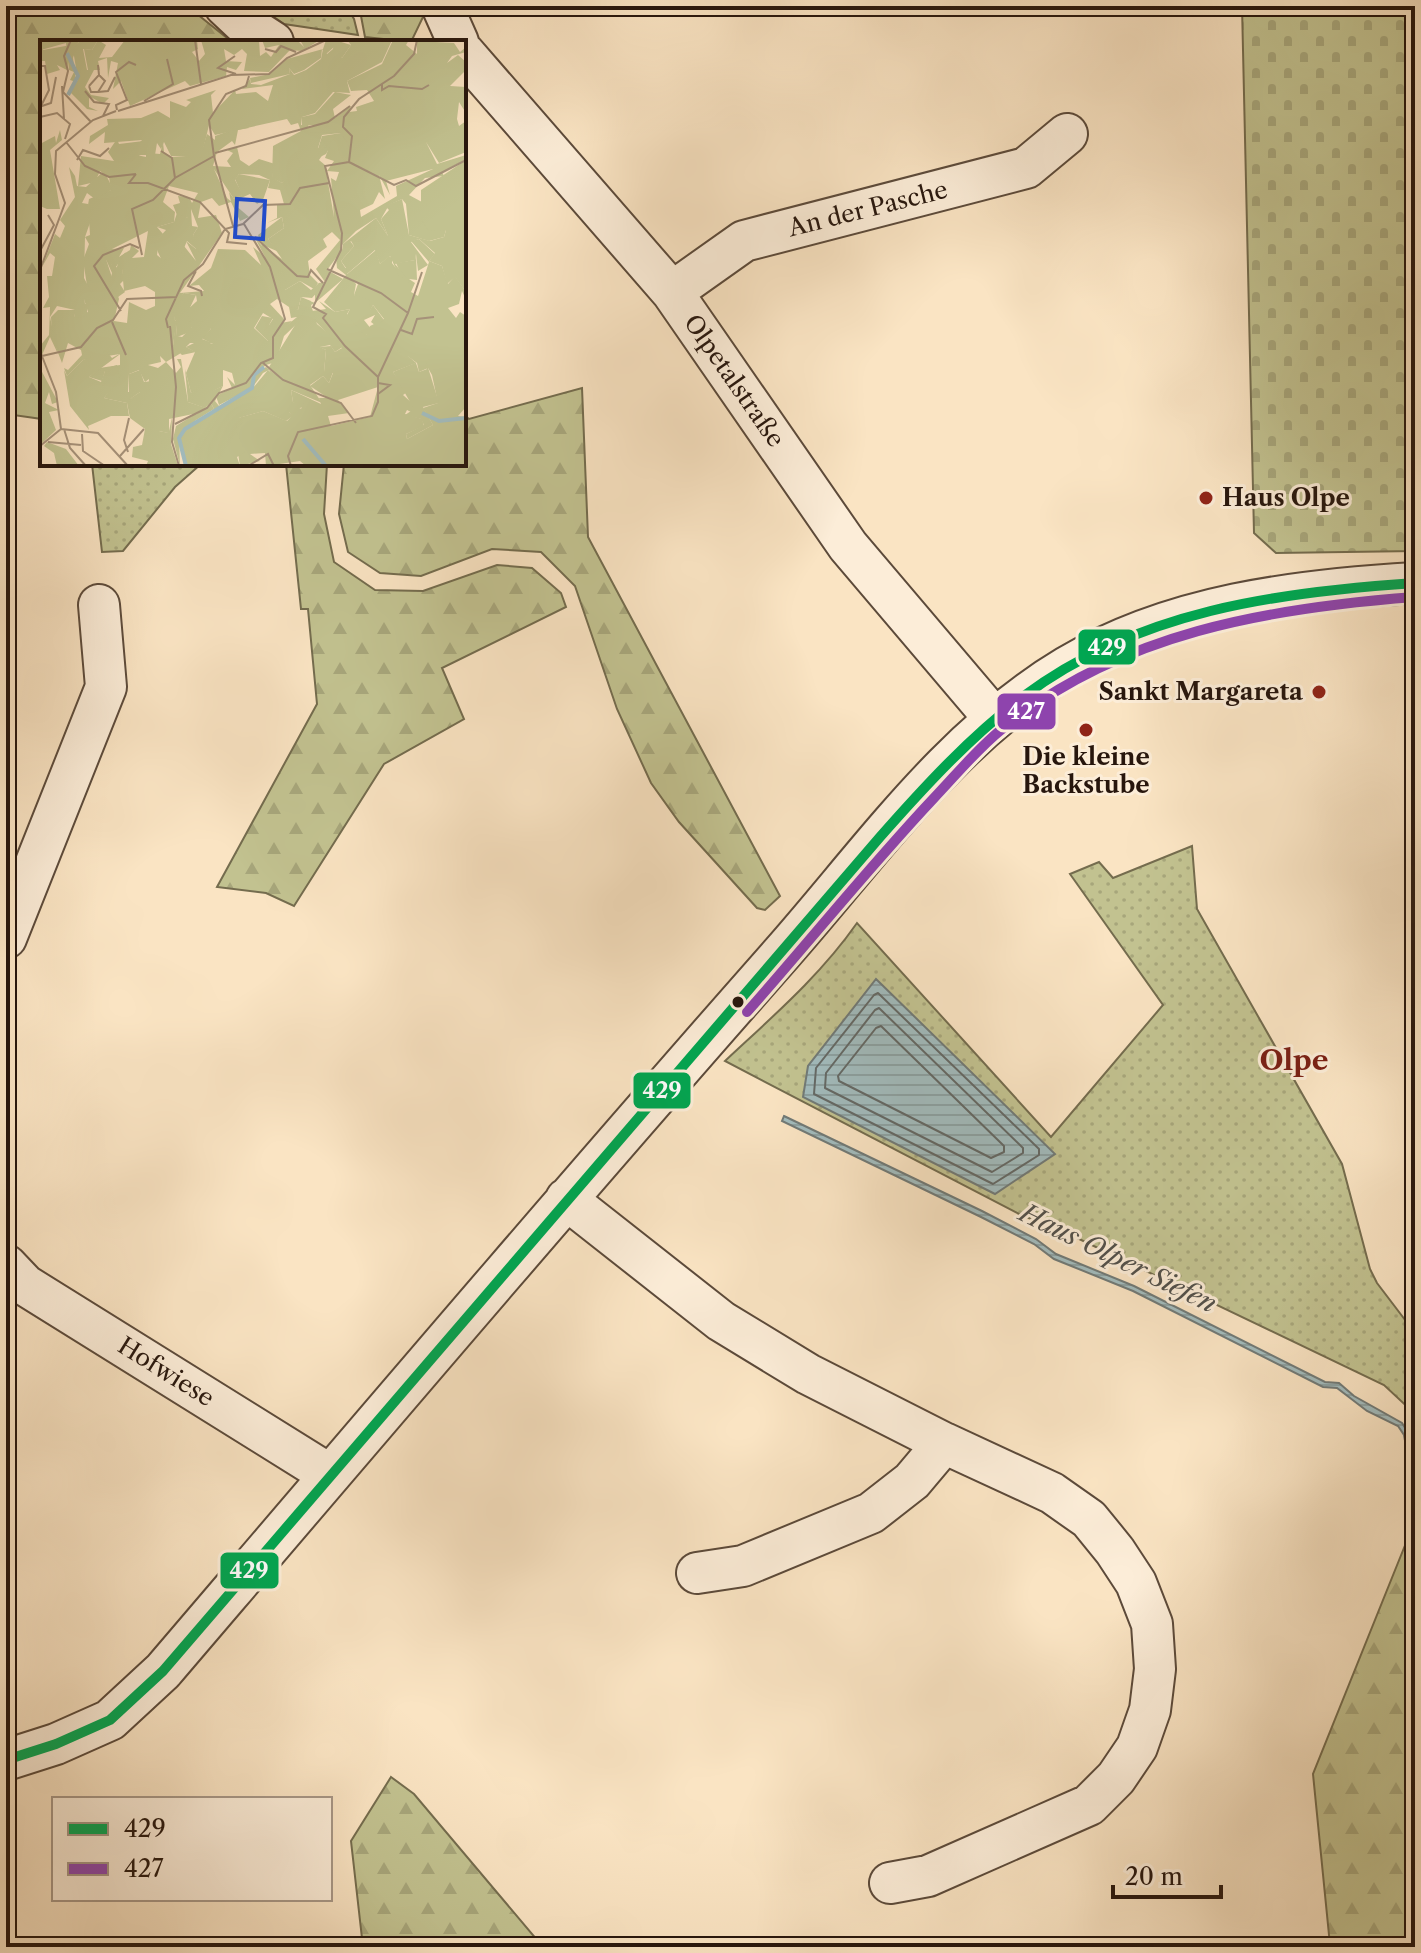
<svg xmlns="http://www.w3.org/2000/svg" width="1421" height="1953" viewBox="0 0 1421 1953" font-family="'Libre Caslon Text',serif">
  <defs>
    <pattern id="grass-dots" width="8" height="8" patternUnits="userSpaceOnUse" patternTransform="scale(2)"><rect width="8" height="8" fill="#c2c290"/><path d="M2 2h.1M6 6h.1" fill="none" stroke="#a7a67b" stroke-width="1.8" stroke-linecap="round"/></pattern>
    <pattern id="forest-firs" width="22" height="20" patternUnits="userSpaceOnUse" patternTransform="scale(2)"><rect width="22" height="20" fill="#c2c290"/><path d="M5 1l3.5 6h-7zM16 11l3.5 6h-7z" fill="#a7a67b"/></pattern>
    <pattern id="cemetery-stones" width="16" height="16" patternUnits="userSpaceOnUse" patternTransform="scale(2)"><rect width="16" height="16" fill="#c2c290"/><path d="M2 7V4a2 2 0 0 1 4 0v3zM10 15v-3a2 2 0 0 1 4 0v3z" fill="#a7a67b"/></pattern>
    <pattern id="water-rules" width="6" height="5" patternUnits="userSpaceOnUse" patternTransform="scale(2)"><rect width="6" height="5" fill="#a2bcbe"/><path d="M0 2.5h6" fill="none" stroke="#8ca1a2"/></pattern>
  </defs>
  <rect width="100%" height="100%" fill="#fae4c3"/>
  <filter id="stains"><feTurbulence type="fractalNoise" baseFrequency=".0025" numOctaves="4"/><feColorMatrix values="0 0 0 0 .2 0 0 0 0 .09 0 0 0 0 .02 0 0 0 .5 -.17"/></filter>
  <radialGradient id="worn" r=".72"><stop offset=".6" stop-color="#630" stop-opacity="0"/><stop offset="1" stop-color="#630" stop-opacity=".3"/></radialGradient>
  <path fill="url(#grass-dots)" stroke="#746c4e" stroke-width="2" d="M258,6H346L354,19L358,35L284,24Z
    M92,464H201L175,487L123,551L102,552Z
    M1192,846L1197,909L1342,1164L1370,1269L1377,1283L1415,1333V1414L1384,1385L1075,1237L1019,1214L725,1061C772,1017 820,976 857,923L1051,1137L1163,1005L1070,874L1099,862L1113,878Z"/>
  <path fill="url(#forest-firs)" stroke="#746c4e" stroke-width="2" d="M6,6H187L232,42H42V419L6,414Z
    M354,6H418L423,17L411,42L365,37L361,16Z
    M582,388L588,537L780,896L765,910L757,908L679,822L651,783L617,709L575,586L541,552L492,549L421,576L380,573L348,552L339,514L344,464H464V415L469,419Z
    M286,464H327L324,514L334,562L375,590L423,591L497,565L532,568L561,593L566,607L442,668L464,719L384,764L294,906L266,893L217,887L317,704L308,609H301Z
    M1412,1528L1415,1570V1947H1323L1330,1945L1313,1774Z
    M391,1777L414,1794L543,1947H363L351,1841Z"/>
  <path fill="url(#cemetery-stones)" stroke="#746c4e" stroke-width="2" d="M1242,6H1415V551L1276,553L1254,533Z"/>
  <path fill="url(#water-rules)" stroke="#717a77" stroke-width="2" d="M876,979L1055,1154L995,1194L803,1097L808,1066Z
    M784,1116L982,1211L1036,1239L1056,1254L1134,1286L1325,1382L1339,1383L1354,1396L1402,1423L1409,1434L1415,1459L1407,1452L1404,1435L1398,1426L1367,1411L1337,1388L1323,1387L1133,1291L1054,1259L1034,1244L981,1217L782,1121Z"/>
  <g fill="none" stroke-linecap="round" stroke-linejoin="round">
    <path stroke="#646966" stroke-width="2" d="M878,993L1039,1149V1155L993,1184L814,1094L816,1068L874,995Z
      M879,1008L1023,1148V1153L992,1172L825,1088L826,1073L875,1010Z
      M881,1026L1004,1146V1152L991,1158L839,1081L838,1076L876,1028Z"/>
    <defs>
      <path id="minor" d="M225,6L242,22L273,42
        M442,6L458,42
        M464,53L672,292L848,546L994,718
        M672,292L744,241L1026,168L1067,134
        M6,938L106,687L99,605
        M566,1199L721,1321L808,1374L944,1443L1052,1493L1089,1519L1115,1551L1136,1583L1152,1624L1155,1669L1150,1710L1137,1747L1116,1778L1089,1805L928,1876L890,1883
        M6,1265L25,1285L330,1475
        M697,1573L743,1566L871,1513L912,1481L944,1443
        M6,1760L56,1744L110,1720L163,1671C368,1431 573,1190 782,953C871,852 950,737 1067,667C1171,605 1296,590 1415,583"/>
    </defs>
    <use href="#minor" stroke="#5c4a3a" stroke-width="44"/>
    <use href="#minor" stroke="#fcedd8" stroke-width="40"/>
    <defs>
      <path id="bus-1" d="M6,1760L56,1744L110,1720L163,1671L880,837C925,786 970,737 1024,696C1137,611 1278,592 1415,583"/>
      <path id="bus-2" d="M747,1012C810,941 869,867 934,798C956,775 977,749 1002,729C1120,633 1268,608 1415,597"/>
    </defs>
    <use href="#bus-1" stroke="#fcedd8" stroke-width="16"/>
    <use href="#bus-2" stroke="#fcedd8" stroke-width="16"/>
    <use href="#bus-1" stroke="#00a651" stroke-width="10"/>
    <use href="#bus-2" stroke="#8e44ad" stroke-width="10"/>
  </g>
  <g fill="#8f2418" stroke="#fcedd8" stroke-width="3">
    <circle cx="1206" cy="498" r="8"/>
    <circle cx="1319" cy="692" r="8"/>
    <circle cx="1086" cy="730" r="8"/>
  </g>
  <circle fill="#27160d" stroke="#fcedd8" stroke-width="3" cx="738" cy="1002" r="7"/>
  <g text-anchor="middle" stroke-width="6" stroke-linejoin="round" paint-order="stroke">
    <g font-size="24" fill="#27160d" stroke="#fcedd8">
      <text transform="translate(868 209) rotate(-14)" y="8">An der Pasche</text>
      <text transform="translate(734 381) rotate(55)" y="8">Olpetalstraße</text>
      <text transform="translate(166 1372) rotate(32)" y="8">Hofwiese</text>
    </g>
    <g font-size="24" font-weight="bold" fill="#27160d" stroke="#fcedd8" text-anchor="start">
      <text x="1222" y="506">Haus Olpe</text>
      <text x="1303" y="700" text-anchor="end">Sankt Margareta</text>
      <text x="1086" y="765" text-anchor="middle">Die kleine<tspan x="1086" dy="28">Backstube</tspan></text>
    </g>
    <g font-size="26" font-style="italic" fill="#52504b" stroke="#fcedd8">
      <text transform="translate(1118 1258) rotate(26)" y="9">Haus Olper Siefen</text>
    </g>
    <g font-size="28" font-weight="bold" fill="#7a1f14" stroke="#fcedd8">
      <text x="1294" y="1070">Olpe</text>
    </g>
  </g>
  <g transform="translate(40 40)">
    <rect width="426" height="426" fill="#fae4c3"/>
    <path d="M0,0H39L33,18L36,42L30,40L34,32L29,30L26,3L1,10ZM58,0L66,5L59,18L72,17L85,0H157L158,9L152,12L159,21L165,14L161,0H219L220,16L226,12L231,17L239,5L225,8L222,0H257L264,7L260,0H280L262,11L250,10L229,32L204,31L207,14L202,9L194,15L184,9L186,21L202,22L196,30L187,27L186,36L150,46L145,41L90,66L81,41L73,49L78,23L71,21L68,38L67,18L58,21L60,30H48L44,9L52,10ZM286,0H294L295,6V0L311,5L302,18L294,7L286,14L282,9L281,18L264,30L254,34L249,28L250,34L211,43L210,38L230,34L247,19L283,9ZM353,0H369L366,5L377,14V1L414,3L420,12L426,7V12L412,16L407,23L418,15L426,22V30L410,46L426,47V73L419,62L417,79L419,86L426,81V112L399,123L386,102L397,124L426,115V119L402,132L404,136L385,138L369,155L382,162L381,152L395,160L381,178L389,188L406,190L404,197L389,201L369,195L366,164L362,159L349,165L341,179L348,196L336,178L316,191L302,205L300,212L310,201L314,206L301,221L306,229L297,228L296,218L287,230L303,239L275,263V254L262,255L274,251L279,243L285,242L276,229L300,200L292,192L283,199L287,207L268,221L270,235L278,243L274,249L260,241L245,250L241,232L244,261L258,270L261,257L271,261L263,278L244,296L236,322L226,325L211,338L226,327L241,339L236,341L229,330L223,333L212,348L179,365L176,356L192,348L187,337L195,345L192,333L183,330V346L167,354L159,349L151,353L146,333L155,312L146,307L160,300L173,304L161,298L171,289L154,282L150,292L137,297L136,285L133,305L141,313L126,322L120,316L121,322L108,325L118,328L126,322L136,333L141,327L137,319H141L148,362L166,368L171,363L174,369L148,385L147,391L146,384L158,373L129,379V391H119L129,393L121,426H106L108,421L92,417L93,407L102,405L105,389L90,378L87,363L64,358L76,341V326L65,331L62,341L49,337L59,328L80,325V314L43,320L27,336L24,328L28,330L42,315L41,310L28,303L22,323L12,297L11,277L18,270H36L34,277L48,272L43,256L48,252L43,220L49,204L45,197L50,195L48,165L49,159L71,150L69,137L60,131L55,142L38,146L41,116L74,121L68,112L77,99L79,104L103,101L92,114L106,117V102L109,113L120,114L123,102L124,112L132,117H160L167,94L175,100V96L206,85L209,88L198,90L195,105L192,101L177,112L173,126L191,127L187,121L193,113L187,110L197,107L200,120L209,126L219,119L235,124L232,137L242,143L258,124L250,103L271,118L283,114L279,120L285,125L294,177L291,138L296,141L299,132L287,131L294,121L285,118L288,110L278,109L282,96L301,93H269L268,87L274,85L262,86V77L275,74L295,52L311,55L293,69L295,78L311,66L309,72L317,71L316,67L334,61L327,50L311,51L307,41L342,24ZM174,129L194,159L203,155L195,140L199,134L219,135L230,140L228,148L240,150L244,164L237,165V178L227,183L242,177L244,188L228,199L242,219L224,206L225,217L213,207L221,225L205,210L178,209L171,228L149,246L159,245L164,251L140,253L182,193L176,175L158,178L161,162L172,158L179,166L191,162L200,181L209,177L187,158ZM393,129L356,146L357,156L321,177L320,170L333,164L339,152L345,159L339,135L350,155L346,141ZM129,146L158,153L152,163L149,157L138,156L140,163L133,165L137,175L148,178L151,169L158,187L153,195L156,209L146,201L156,221L144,206L123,220L117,215L118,207L124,208L115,203L123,194L117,187L134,182L135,172L123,162ZM108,191L104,217L92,218L99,211L91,205L90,210L79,217L84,208L72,209ZM66,219L70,226L79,220L76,230L82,229L84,251L105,246L115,252V266L106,270L89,262L87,283L74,281L79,259ZM144,253L156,255L157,261L135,281L134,266ZM237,259L249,267L251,278L257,277L228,301L214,288L223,273L233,279L229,285L240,287L244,279L230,264ZM99,330L105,342L109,339L108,352L90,359L100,352H88L89,334ZM379,199L395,214L389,221L402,226L408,244L415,236L426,252V260L422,251L419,264L408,268L416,278L420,272L426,276V367L418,376L426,377V426H266L260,421L226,426L225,413L210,414L220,421L200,426L194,388L198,378L223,371L247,381L252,376L249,372L262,368L253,362L251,350L281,364L279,358H288L270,346L283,336L289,343L293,333L284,332L286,310L279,307L291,306L295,312L302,308L275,281L272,271L286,269L279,261L295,272L310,269L307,274L326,295L330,286L344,279L333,265L330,271L314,255L318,244L306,235L336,210L340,224L349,216L352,218V223L362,236L356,223L375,220L376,214L377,240L369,239L375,243L371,252L378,256L389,222L371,201ZM366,315L377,323L379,332L388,328L392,335L398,363L383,368L393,385L367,399L366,394L384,386L382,379L365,374L367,370L379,376L381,371L363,355L367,352L353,332L376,323ZM338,347L330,377L291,386L288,376L309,373L298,360ZM0,328L18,362L12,364L9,352L5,363L19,370L9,372L16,390L0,405ZM7,402L26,409L39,426H17L14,413L4,406Z" fill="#c2c290" fill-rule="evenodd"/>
    <path d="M40,0H58L52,10L43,9L47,30H54L45,47L51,55L69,58L63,64L49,56V67L58,71L47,69L29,51L38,40L33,10ZM294,0L302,18L311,5L307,0H352L342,22L307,41L310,53L293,52L275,73L262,77L261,85H268L270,93L301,92L310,108L301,93L282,95L278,108L290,107L286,114L266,124L251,104L262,127L242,143L232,138L233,106L261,91L258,83L251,85L247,79L175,95L169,85L161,118L131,116L124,102L121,109L117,103L115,115H100L91,122L89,114L102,100L64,103L65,92L49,104L50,96L68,85L67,79L101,78L118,71L130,78V61L146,67L151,62L146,60L176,50L171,55L173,73L195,50L196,54L216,52L228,61L233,45L202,49L210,39L211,44L221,45L250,34L249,28L254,35L266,30L281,19L283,9L287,14L293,9ZM0,4L3,10L31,5L27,30L17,25L20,30L7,34L5,21H0ZM20,90L22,100L10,110L20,169H7L0,166V104L15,96L16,103ZM426,120V252L415,237L407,244L402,226L389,221L395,213L379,199L371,202L388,225L378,231L376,214L375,220L355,224L372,244L359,236L350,216L340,224L335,210L307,234L316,244L314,255L329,260L330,270L333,265L344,280L336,286L331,282L335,275L324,280L332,290L325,296L307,275L310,269L295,272L284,262L306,235L297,228H306L301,221L314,206L311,201L302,211L303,204L336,178L348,196L341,179L349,170L345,166L362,159L369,195L390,201L404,197L406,190L389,191L381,180V150ZM29,127L35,136L37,146L46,147L64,131L73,149L55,159L47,153L42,163L48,164L52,177L45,197L44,238L55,259L44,256L45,264H56L47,265V276L34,278L35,270L17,266L10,277L18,314L10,297L2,315L0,306L9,295L10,267L3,268L9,257L7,236H12L15,217L10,213L2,227L15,194L20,198L25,186L20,180L35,157ZM199,134L230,140L223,160L217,164L210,154L199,159L197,168L191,162L189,152L194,159L202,155L195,139ZM146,167L151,169L152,186L158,187L153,195L162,211V214L147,201L141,215L122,221L114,203L126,190L117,187L134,182L137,173L148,178ZM242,177L244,188L228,199L239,212L225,206V217L215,198L222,206L218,195ZM86,212L76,227L82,229L84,240L80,244L85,252L78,257L69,245L72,233L64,215L71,225ZM238,228L246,238L245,250L260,241L271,250L279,243L281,248L272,258L261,257L258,270L252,268L243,262ZM144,253L156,255L147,274L150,278V282L159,279L171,289L162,299L173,303H150L146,307L156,312L142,315L133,306L135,287L136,283L137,296L142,297L152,287L149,284L150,278L146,274L135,281L132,265ZM270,261L275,263L271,265L277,284L304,306L295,312L290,305L280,307L286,310L284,332H293L289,343L283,336L270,345L282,363L251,350L253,362L264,364L256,373L249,372L253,376L246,381L223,371L199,378L203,383L195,388L205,412L197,417L200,426H146L139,398L140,426L133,399L136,386L157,373L154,382L164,379L174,369L171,363L165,368L148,362L145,329L151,353L160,346L167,353L183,346L175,361L179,366L212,349L228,330L240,340L229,327ZM222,276L233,278L229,285L252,281L231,304L215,288ZM357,310L369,317L376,323L379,332L387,329L385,326L386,321L399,363L383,367L393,385L367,399L366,394L384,385L381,379L365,375L374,369L353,332L375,323ZM66,311L72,318L83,312L49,337L61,342L65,331L60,330L77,325L80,339L64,358L87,363L89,376H71L48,386L49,390L30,366L24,330L27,336L43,320ZM100,330L104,342L112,341L109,353L88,360L100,352L89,355V334ZM132,377L131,404L138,426H121L115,412L128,393L119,391H129Z" fill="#c2c290"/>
    <path fill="none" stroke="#a2bcbe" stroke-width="4" d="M27,13L38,36L28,55M382,373L399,381L426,378M263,399L286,426M146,426L139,398L145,389L212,348L214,335L224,327"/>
    <path fill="none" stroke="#a6927a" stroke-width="2" d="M31,0L24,16L28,31L23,52L51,82M155,0L161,44M225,9L236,12L241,6L256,12M195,16L178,28L196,34M0,26H5L9,50L0,68M342,44V50L349,46L382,49L389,45M22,46L24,79M49,46L51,52H58L65,41L59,35M49,46L59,35L58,25M45,51L54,62L69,64L63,76M58,52L68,51L75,37M104,61L133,44L127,19M2,66L11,63L16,37M77,70L76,65L87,60L76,32L89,22L96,25M78,71L191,35L229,34L247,18L286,0M0,77L17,73L30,84L25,99M26,102L45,126L69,137L96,134M121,111L132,118L135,138M175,113L288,82L310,66M174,116L193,186M37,120L43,110L60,116L69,108M309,122L285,126L302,193L301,210L273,267L286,274L283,278L305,306L338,337M309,122L312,96L303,87L304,77L319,59L354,36L374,14L377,0M309,122L354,145L366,140L376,146L426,120M96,134L89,143H108L160,162L189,193L187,202L207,204M215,197L257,236L268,237L271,230L283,243M0,211L14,185L8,175M102,215L92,169L113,160L135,138L174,116L169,80L186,54L206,46L209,36M0,230L25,163L15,134L16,111L53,80L76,71M156,231L148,246L161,251L162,256M81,271L54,226L63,215L90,204L99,208M368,273L382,232M72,282L86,315M130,286L136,347L132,402L139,426M128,288L126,279L144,240L163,224L185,189L203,184L223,165L250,164L260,148L289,143M361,290L372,294L377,279L394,277M0,311L16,352L21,389M2,316L41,307L57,288L73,280L87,259L137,257M222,322L243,340L301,363L316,383M338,343L350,345L338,354M135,384L167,368L179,353L206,343L221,323L233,318V297L245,279L230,227L204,184M21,389L58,393L88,426M24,389L30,408L46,426M42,394L43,411L65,426M8,402L41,405M0,406L21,389M88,412L84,400L89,378M80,416L104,389M208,426L228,414L234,426M251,426L248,416L258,392L332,376L338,362V337L368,273L341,253L287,229"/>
    <path fill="#1d4ed8" fill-opacity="0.15" stroke="#1d4ed8" stroke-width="4" d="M197,159L225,161L223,199L195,197Z"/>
    <rect width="426" height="426" fill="none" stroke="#27160d" stroke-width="4"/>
  </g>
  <g stroke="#fcedd8" stroke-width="3">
    <rect x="1077" y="628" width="60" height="38" rx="8" fill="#00a651"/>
    <rect x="996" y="692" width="61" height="39" rx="8" fill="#8e44ad"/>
    <rect x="632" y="1071" width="60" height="39" rx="8" fill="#00a651"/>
    <rect x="219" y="1551" width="61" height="39" rx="8" fill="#00a651"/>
  </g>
  <g font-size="22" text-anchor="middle" font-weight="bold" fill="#fff">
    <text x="1107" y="655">429</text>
    <text x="1026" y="719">427</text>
    <text x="662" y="1098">429</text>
    <text x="249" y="1578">429</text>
  </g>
  <rect width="1421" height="1953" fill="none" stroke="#fae4c3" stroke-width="32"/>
  <rect x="8" y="8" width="1405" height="1937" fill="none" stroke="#27160d" stroke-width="4"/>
  <rect x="16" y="16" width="1389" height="1921" fill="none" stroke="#27160d" stroke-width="2"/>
  <rect x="52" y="1797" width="280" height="104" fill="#fcedd8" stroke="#a79787" stroke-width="2"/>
  <rect x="68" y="1823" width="40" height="12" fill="#00a651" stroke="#a79787" stroke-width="2"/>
  <text x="124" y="1837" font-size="24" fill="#27160d">429</text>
  <rect x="68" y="1863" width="40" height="12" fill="#8e44ad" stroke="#a79787" stroke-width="2"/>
  <text x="124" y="1877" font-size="24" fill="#27160d">427</text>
  <path d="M1113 1885v12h108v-12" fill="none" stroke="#27160d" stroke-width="4"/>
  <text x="1125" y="1885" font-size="24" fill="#27160d" stroke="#fcedd8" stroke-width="6" paint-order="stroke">20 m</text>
  <rect width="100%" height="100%" filter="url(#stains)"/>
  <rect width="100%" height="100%" fill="url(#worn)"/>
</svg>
